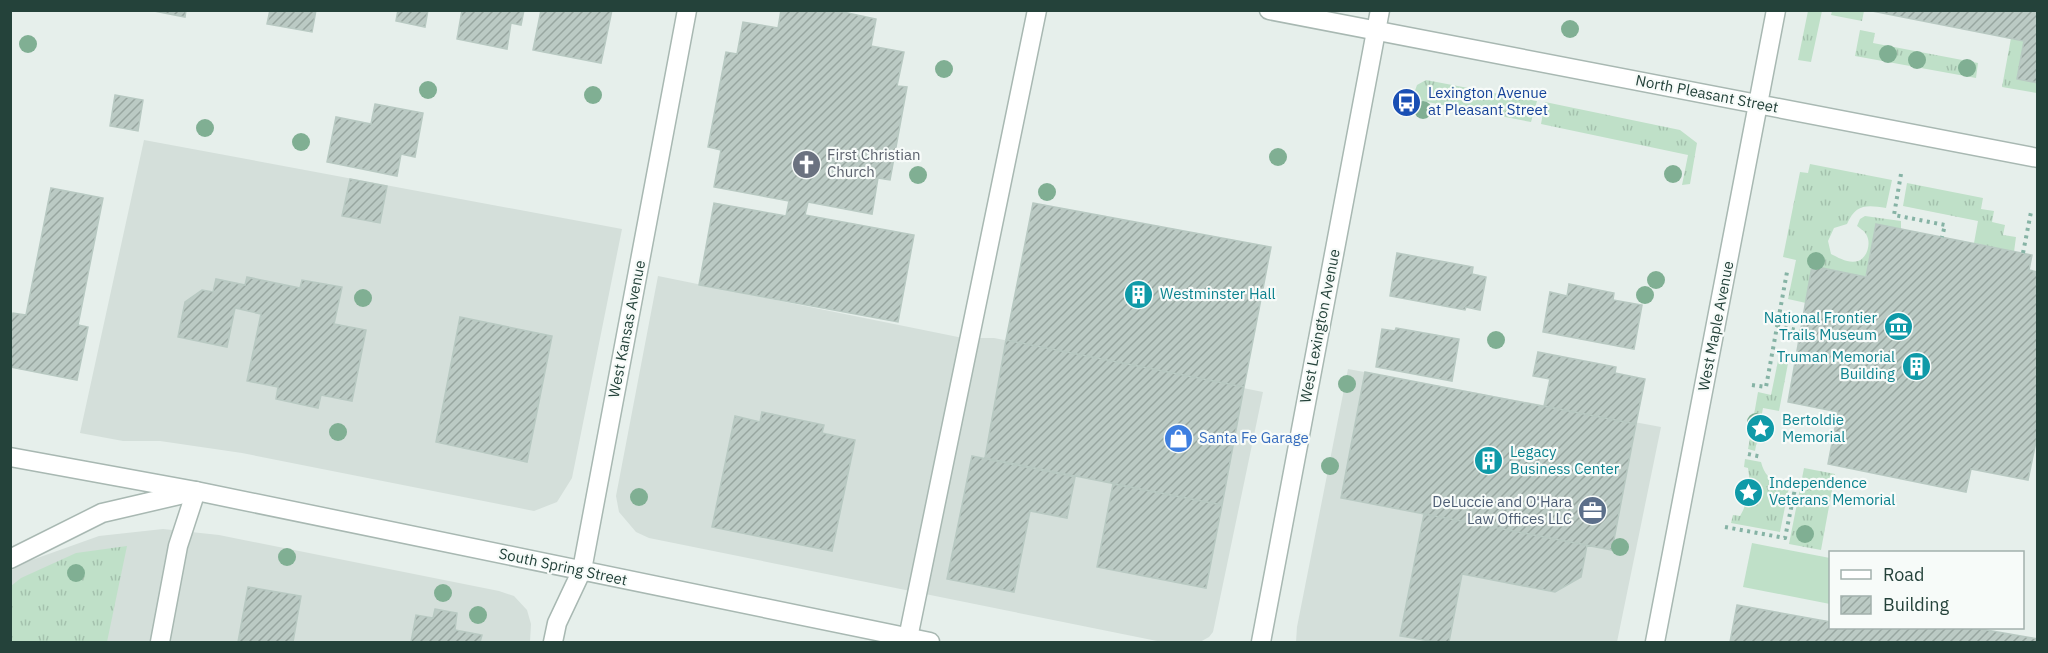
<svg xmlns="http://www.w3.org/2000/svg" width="2048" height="653" viewBox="0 0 2048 653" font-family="'IBM Plex Sans',sans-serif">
  <defs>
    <pattern id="grass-tufts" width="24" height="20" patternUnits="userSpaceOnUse" patternTransform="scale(1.5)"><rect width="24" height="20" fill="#bfe0c8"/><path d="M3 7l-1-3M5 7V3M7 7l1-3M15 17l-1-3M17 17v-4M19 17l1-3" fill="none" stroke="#a4c1ad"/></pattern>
    <pattern id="building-hatch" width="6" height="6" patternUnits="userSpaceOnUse" patternTransform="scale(1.5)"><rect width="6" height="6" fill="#bbcac4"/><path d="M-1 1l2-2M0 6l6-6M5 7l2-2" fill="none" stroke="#98a6a0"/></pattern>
  </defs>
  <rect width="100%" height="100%" fill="#e6efeb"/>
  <path fill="#d4dfda" d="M144,140L622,229L572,478L557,502L534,511L242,453L160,441H123L80,433Z
    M658,276L963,338H994L1263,392L1213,632L1209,637L1200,642H1162L649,538L636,532L619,512L616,496Z
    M1348,369L1661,427L1617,642H1296L1297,627Z
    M163,529L219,535L499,591L514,596L527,610L531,624L530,642H11L10,571L29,561L99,536Z"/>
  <path fill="url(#grass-tufts)" d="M1808,11H1822L1811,62L1798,60Z
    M1832,11H1864L1862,21L1831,15Z
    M1860,30L1875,33L1873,43L1978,63L1976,78L1855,56Z
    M2011,38L2024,41L2017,78L2037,83V93L2002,87Z
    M1426,80L1537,101L1531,122L1412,99L1417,85Z
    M1545,102L1680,130L1697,143L1690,184L1682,185L1688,155L1541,124Z
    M1810,164L1892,180L1886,208C1866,205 1856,204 1847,224L1834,228L1828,241L1831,254C1839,258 1849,264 1858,261C1867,258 1871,244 1867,236C1865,231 1861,229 1857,226L1860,219L1865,216L1901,221V229L1876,224L1866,277L1813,266L1806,303L1788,299L1796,260L1783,257L1800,172L1808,173Z
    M1907,183L1983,198L1981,209L1994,211L1992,222L2005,225L2003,235L2016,237L2014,252L1974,243L1978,221L1903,206Z
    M1779,356L1789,358L1779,411L1763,408L1755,451L1748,449L1758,392L1771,395Z
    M1745,459L1761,462C1765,477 1773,483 1789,487L1780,532L1731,523L1733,515L1740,516C1749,501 1751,485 1748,468L1744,467Z
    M1804,468L1835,474L1821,550L1789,544Z
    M127,546L107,642H11V586L21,578L76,553Z"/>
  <path fill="#bfe0c8" d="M1752,543L1830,558V604L1743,587Z"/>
  <path fill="url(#building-hatch)" stroke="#b8c9c2" stroke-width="1.5" d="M149,10H186L185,17Z
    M270,10H316L312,32L267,24Z
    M398,10H428L425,27L396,21Z
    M462,10L477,11L524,10L521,25L511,23L507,49L457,39Z
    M541,10H612L601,63L533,50Z
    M781,10H834L876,19L871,46L904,52L897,86L907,87L890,180L878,178L872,214L808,202L805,215L914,235L898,322L699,285L714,203L786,216L789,201L714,187L721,150L708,147L726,52L737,54L743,22L778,28Z
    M1867,10H2038V83L2017,79L2024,41Z
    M115,95L143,100L138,131L110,126Z
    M375,104L423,113L415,157L401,154L397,176L327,162L336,117L371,124Z
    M350,179L387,186L380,223L342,216Z
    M51,188L103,198L78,325L88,327L77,380L10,367V326L13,313L26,315Z
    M1033,203L1271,247L1244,387L1006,340Z
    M1876,224L2032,255L2029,270L2038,272V432L2028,480L1971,469L1966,492L1828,464L1838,412L1788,402L1812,266L1866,277Z
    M1397,253L1473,267L1472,274L1486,277L1480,310L1466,307L1465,310L1390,296Z
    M247,277L300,288L302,280L342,287L334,324L366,330L352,401L321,395L318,408L276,399L278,387L247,381L261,314L235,308L227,347L178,337L185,302L202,290L213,292L216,279L245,285Z
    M1569,284L1614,293L1613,300L1642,305L1634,349L1543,332L1550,292L1567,296Z
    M460,317L552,336L527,462L436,442Z
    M1396,328L1459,339L1452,381L1376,367L1382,329L1395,331Z
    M1006,340L1244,387L1222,505L985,458Z
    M1538,352L1616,367L1615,373L1645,379L1636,424L1544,406L1550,379L1533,376Z
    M1365,372L1636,424L1612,550L1341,498Z
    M762,412L824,425L822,433L855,440L832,551L712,527L735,416L760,422Z
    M972,456L1075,477L1067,518L1030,511L1014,592L947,579Z
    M1113,484L1222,505L1206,588L1097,567Z
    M1424,514L1587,545L1581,577L1555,592L1462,574L1449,642H1436L1400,636Z
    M248,587L301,596L293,642H238Z
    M1737,605L1830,622V628H1975L2038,639V642H1730Z
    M435,609L457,613L455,630L482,635L480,642H411L416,615L433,618Z"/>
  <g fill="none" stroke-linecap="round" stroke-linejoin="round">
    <defs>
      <path id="service" d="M908,638L1037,10
        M160,642L178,546L196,491"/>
      <path id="minor" d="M1269,10L2038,158
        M10,457L196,491L930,642
        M10,559L102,513L188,493
        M553,642L557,623L582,570L687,10
        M1655,642L1776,10"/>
      <path id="tertiary" d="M1261,642L1380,10"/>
    </defs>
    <use href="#service" stroke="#a8b8b2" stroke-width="21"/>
    <use href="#minor" stroke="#a8b8b2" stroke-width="21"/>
    <use href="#tertiary" stroke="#a8b8b2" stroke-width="21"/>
    <path stroke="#86b3a5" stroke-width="4" stroke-dasharray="3 4.5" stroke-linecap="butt" d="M1901,174L1894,215L1945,225L1942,237
      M2023,253L2031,212
      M1777,326L1801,331
      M1752,385L1766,387L1787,272
      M1748,454L1762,457
      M1725,527L1785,538L1796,484"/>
    <use href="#service" stroke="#fff" stroke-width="18"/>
    <use href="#minor" stroke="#fff" stroke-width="18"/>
    <use href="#tertiary" stroke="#fff" stroke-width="18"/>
  </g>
  <g fill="#80af93">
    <circle cx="1570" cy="29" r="9"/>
    <circle cx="28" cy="44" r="9"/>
    <circle cx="1888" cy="54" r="9"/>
    <circle cx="1917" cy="60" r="9"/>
    <circle cx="1967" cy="68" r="9"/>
    <circle cx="944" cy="69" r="9"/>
    <circle cx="428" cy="90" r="9"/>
    <circle cx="593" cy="95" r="9"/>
    <circle cx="1423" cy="110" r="9"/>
    <circle cx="205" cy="128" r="9"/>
    <circle cx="301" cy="142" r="9"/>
    <circle cx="1278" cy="157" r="9"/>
    <circle cx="1673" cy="174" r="9"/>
    <circle cx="918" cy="175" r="9"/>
    <circle cx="1047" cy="192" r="9"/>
    <circle cx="1816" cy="261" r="9"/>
    <circle cx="1656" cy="280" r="9"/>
    <circle cx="1645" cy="295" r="9"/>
    <circle cx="363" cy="298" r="9"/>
    <circle cx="1496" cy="340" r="9"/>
    <circle cx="1347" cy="384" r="9"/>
    <circle cx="1756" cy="422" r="9"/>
    <circle cx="338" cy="432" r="9"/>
    <circle cx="1330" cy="466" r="9"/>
    <circle cx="639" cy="497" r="9"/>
    <circle cx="1805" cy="534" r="9"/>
    <circle cx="1620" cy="547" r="9"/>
    <circle cx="287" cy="557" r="9"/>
    <circle cx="76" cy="573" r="9"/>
    <circle cx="443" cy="593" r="9"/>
    <circle cx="478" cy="615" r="9"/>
  </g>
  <defs>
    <symbol id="bus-disc" viewBox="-11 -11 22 22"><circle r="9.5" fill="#1a4fb4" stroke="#f7fbf9"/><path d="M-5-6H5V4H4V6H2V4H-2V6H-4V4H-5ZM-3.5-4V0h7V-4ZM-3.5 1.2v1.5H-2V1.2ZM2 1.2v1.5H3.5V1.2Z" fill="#fff"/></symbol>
    <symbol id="church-disc" viewBox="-11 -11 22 22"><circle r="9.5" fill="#6b7280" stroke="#f7fbf9"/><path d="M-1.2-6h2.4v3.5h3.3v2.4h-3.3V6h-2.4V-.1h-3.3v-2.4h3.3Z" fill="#fff"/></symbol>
    <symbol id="building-disc" viewBox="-11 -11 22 22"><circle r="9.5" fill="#0f9aa8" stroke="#f7fbf9"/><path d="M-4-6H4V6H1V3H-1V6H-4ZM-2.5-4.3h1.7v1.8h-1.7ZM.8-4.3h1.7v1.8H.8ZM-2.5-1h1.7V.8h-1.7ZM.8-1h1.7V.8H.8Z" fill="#fff"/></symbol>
    <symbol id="museum-disc" viewBox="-11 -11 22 22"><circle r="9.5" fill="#0f9aa8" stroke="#f7fbf9"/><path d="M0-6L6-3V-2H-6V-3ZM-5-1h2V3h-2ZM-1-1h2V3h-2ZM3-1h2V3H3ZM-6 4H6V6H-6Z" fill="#fff"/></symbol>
    <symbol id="sight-disc" viewBox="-11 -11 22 22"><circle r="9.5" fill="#0f9aa8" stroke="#f7fbf9"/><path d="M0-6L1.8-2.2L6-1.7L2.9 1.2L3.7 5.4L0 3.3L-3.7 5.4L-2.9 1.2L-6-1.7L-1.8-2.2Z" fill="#fff"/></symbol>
    <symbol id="shop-disc" viewBox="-11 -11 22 22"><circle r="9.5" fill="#3f7fe0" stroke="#f7fbf9"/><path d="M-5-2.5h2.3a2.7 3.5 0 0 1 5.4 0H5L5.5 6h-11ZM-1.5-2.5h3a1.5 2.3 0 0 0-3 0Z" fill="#fff"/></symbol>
    <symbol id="office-disc" viewBox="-11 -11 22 22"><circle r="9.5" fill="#5c6f8a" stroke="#f7fbf9"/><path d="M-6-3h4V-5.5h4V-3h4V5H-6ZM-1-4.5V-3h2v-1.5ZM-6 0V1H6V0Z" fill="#fff"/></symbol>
  </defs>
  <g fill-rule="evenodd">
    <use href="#bus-disc" x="1390" y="86" width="33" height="33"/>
    <use href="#church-disc" x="790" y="148" width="33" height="33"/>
    <use href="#building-disc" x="1122" y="278" width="33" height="33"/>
    <use href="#museum-disc" x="1882" y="310" width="33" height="33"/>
    <use href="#building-disc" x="1900" y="350" width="33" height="33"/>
    <use href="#sight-disc" x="1744" y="412" width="33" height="33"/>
    <use href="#shop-disc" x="1162" y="422" width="33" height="33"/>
    <use href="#building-disc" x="1472" y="444" width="33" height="33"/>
    <use href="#sight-disc" x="1732" y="476" width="33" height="33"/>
    <use href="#office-disc" x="1576" y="494" width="33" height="33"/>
  </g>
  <g text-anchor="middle" stroke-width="4.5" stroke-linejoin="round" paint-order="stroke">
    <g font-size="15" fill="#164399" stroke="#f7fbf9" text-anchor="start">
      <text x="1428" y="98">Lexington Avenue<tspan x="1428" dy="17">at Pleasant Street</tspan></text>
    </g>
    <g font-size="15" fill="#24423a" stroke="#f7fbf9">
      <text transform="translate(1707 94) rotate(11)" y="5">North Pleasant Street</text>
      <text transform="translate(1320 326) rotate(-79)" y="5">West Lexington Avenue</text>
      <text transform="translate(1716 326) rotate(-79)" y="5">West Maple Avenue</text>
      <text transform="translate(627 329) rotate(-79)" y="5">West Kansas Avenue</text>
      <text transform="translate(563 567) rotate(12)" y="5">South Spring Street</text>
    </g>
    <g font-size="15" fill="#5b616d" stroke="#f7fbf9" text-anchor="start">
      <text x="827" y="160">First Christian<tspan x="827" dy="17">Church</tspan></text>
    </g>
    <g font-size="15" fill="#0d838f" stroke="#f7fbf9" text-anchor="start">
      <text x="1160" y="299">Westminster Hall</text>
      <text x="1877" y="323" text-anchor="end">National Frontier<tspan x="1877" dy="17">Trails Museum</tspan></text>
      <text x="1895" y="362" text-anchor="end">Truman Memorial<tspan x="1895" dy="17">Building</tspan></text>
      <text x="1782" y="425">Bertoldie<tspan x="1782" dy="17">Memorial</tspan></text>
      <text x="1510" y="457">Legacy<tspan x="1510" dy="17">Business Center</tspan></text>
      <text x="1769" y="488">Independence<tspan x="1769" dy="17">Veterans Memorial</tspan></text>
    </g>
    <g font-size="15" fill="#366cbe" stroke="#f7fbf9" text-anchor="start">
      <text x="1199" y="443">Santa Fe Garage</text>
    </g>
    <g font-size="15" fill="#4e5e75" stroke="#f7fbf9" text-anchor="end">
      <text x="1572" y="507">DeLuccie and O'Hara<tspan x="1572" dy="17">Law Offices LLC</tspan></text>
    </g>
  </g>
  <rect width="2048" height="653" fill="none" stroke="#24423a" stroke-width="24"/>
  <rect x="1829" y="551" width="195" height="78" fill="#f7fbf9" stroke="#a3b1ad" stroke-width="1.5"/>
  <rect x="1841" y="570" width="30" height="9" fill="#ffffff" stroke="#a3b1ad" stroke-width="1.5"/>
  <text x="1883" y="581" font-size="18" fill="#24423a">Road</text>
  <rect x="1841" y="596" width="30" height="18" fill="url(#building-hatch)" stroke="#a3b1ad" stroke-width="1.5"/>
  <text x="1883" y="611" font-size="18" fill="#24423a">Building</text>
</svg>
